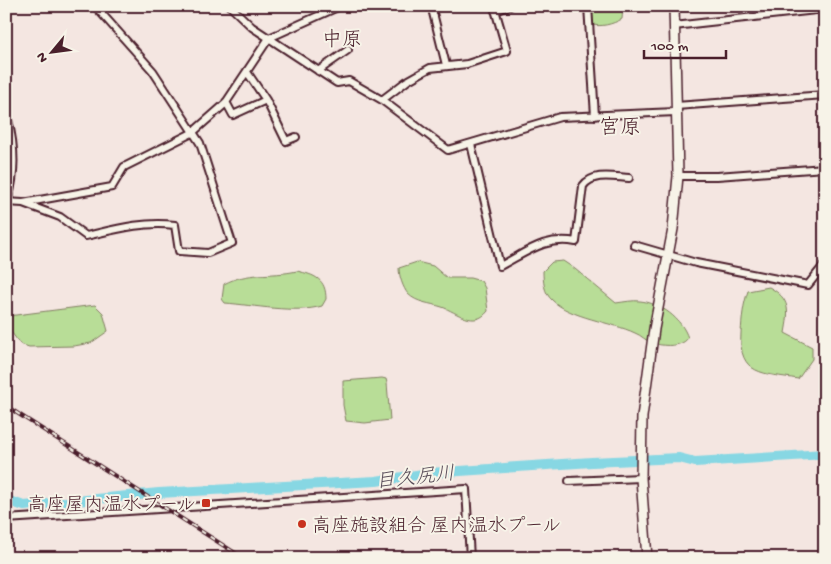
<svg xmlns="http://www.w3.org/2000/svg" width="831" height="564" viewBox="0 0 831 564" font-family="'Gochi Hand','Klee One',sans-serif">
  <rect width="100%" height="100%" fill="#f4e6e1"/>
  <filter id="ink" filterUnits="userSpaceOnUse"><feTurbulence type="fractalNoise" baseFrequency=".02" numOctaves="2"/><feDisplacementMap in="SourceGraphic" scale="10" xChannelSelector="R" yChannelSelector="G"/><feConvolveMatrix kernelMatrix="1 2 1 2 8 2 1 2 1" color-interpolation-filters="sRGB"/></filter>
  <g filter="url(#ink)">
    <path fill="#b8dd97" stroke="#817e61" d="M583,6H623L622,19C613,24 600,28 590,24Z
      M563,261L575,269L616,303C624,302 633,300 640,301C661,303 682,319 688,338C681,348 662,346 652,343C646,341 641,335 635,333C612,322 570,318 552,300C544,293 543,281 543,271L552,262Z
      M417,262L433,266L447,278H470L481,281L485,288L488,311C474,329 457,312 442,307C430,303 417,303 408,294C403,288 399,276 399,268Z
      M297,271C315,275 326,279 326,299L322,306C295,314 253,305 225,303L222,299L224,284C248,271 270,277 297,271Z
      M769,287C791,299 789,311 785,333L812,347V359L798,379C764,373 738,376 741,333C742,318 743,305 748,291Z
      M95,305L103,313L108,331L91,343L74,346L29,347L20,344L6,325L8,316Z
      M382,378L386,379L387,383L390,420L365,423L346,421L343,405V381Z"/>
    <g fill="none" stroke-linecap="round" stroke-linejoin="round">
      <path stroke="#87d7e3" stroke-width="10" d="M6,500L24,506L159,493L376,481L430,473L592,462L679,458L695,462L825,454"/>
      <defs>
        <path id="street" d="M230,6L252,27L337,83L349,81L382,100L448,150L560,117L676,112
          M588,6L595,116
          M495,11L510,6
          M433,13L446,65
          M674,26L825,9
          M318,71L348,50
          M247,72L266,100L286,141L296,137
          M382,100L407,81L430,68L467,64L507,51L494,6
          M226,102L233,115L266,100
          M676,106L825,95
          M471,144L500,266C527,252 545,236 576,242L583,186C593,172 613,177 629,178
          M678,176H717L825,168
          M6,202L23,203L112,187L124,167L192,133L225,104L269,38L340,6
          M23,203L60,217L86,236C116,229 144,221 175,225L179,251L208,253L232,243L200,143L153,71L95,6
          M634,245L696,263L808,285L825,264
          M569,481L641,478
          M6,519L466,489L470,558"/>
        <path id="secondary" d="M647,558L641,478L642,417L654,329L673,229L678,176L674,6"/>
        <path id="primary" d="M6,120C13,147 14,172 6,199"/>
      </defs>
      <use href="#street" stroke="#4a1f2b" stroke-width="10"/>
      <use href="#secondary" stroke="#4a1f2b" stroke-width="12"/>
      <use href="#primary" stroke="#4a1f2b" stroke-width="14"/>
      <use href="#street" stroke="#f7f3e8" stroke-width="6"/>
      <use href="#secondary" stroke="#f7f3e8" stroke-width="9"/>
      <use href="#primary" stroke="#f7f3e8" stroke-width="10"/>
      <defs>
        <path id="rail" d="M6,406L243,558"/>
      </defs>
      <use href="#rail" stroke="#4a1f2b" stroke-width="4"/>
      <use href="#rail" stroke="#f7f3e8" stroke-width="2" stroke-dasharray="5.5" stroke-linecap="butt"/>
    </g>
  </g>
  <g fill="#c8321e" stroke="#f7f3e8" stroke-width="2">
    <rect x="201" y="498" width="10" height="10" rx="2.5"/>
    <circle cx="302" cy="524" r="5"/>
  </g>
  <g text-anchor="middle" stroke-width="4" stroke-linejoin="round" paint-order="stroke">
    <g font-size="19" fill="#4a1f2b" stroke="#f7f3e8" text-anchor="end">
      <text x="196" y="510">高座屋内温水プール</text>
      <text x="312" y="531" text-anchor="start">高座施設組合 屋内温水プール</text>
    </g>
    <g font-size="20" fill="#4a1f2b" stroke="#f7f3e8">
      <text x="342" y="45">中原</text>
    </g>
    <g font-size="20" font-style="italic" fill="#594d59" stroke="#f7f3e8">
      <text transform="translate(415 476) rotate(-6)" y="7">目久尻川</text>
    </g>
    <g font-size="21" fill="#4a1f2b" stroke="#f7f3e8">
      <text x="620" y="133">宮原</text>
    </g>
  </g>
  <rect width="831" height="564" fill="none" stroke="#f7f3e8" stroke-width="25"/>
  <rect x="12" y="12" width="806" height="539" fill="none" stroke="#4a1f2b" stroke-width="2" filter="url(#ink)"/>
  <g transform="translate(52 52) rotate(241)" stroke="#f7f3e8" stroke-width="4" paint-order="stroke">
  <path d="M0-4L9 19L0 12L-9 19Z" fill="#4a1f2b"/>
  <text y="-8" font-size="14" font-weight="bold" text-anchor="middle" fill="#4a1f2b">N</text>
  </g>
  <path d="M644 50v8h82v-8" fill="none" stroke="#4a1f2b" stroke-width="2.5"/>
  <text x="651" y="50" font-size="15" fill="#4a1f2b" stroke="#f7f3e8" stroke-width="4" paint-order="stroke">100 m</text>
</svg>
